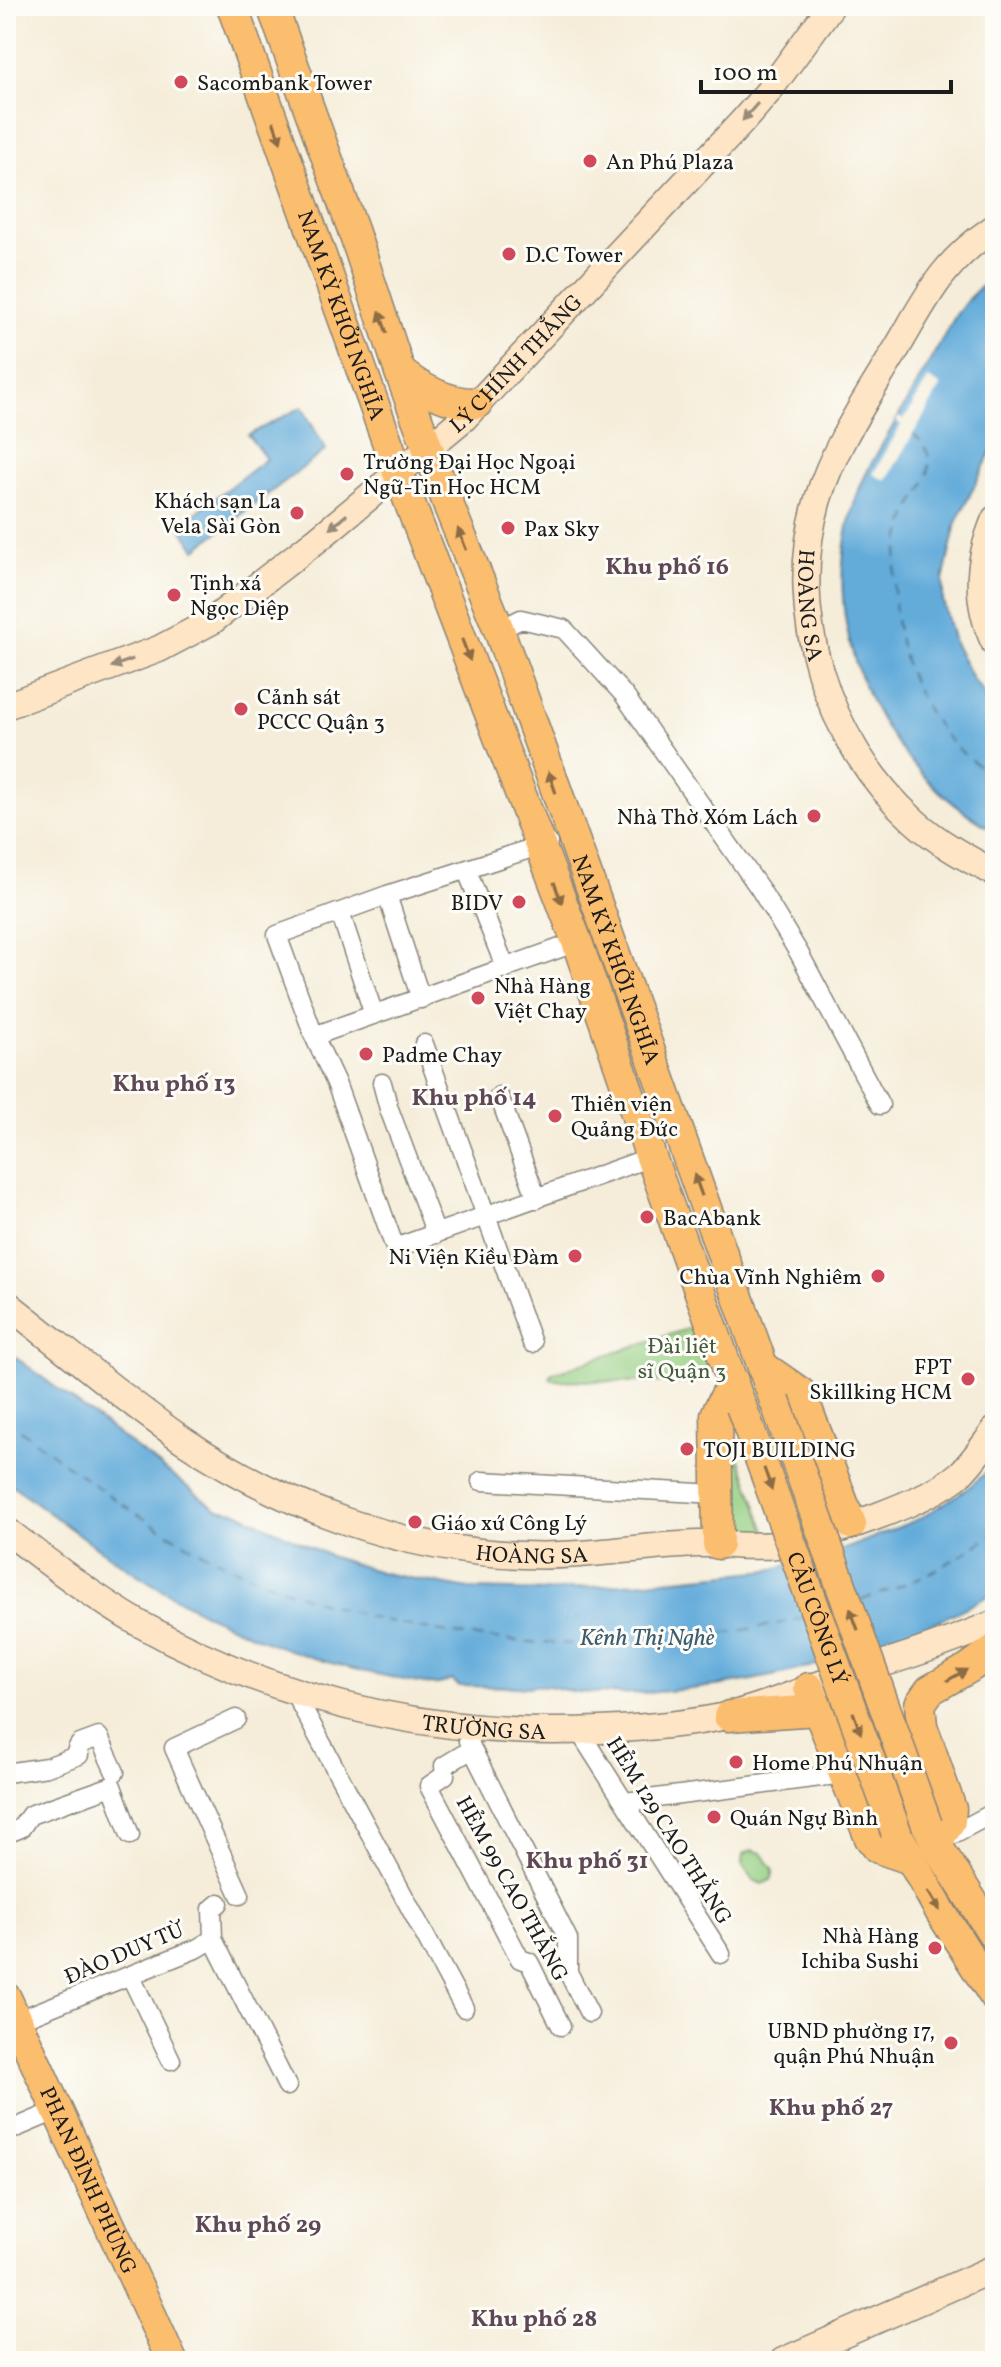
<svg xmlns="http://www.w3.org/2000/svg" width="1001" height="2367" viewBox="0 0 1001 2367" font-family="Vollkorn,serif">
  <rect width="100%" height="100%" fill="#fdfcf7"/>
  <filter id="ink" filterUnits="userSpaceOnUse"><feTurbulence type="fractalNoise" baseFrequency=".0125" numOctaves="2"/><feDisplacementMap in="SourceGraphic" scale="16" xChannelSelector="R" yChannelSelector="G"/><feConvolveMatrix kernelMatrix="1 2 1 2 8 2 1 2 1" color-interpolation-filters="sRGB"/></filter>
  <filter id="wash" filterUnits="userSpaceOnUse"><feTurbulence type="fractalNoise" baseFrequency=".006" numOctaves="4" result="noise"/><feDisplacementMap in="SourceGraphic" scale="32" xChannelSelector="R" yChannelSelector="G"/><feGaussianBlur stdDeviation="1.8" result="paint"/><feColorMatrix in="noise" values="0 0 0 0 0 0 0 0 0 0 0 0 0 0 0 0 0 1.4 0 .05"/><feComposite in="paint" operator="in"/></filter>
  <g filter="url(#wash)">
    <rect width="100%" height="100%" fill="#f5edd9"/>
    <path fill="#95cf82" stroke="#58764f" stroke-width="2" d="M693,1327L698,1329L710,1362L694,1383L553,1380L550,1377L552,1373Z
      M728,1427L768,1537L742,1533L734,1524L731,1516Z
      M752,1850L762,1853L774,1871L771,1880L762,1884L753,1880L742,1864L743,1854Z"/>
    <path fill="#63acda" stroke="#40647b" stroke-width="2" d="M995,273V444L956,523L943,581V601L954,643L973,680L995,706V831C877,766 809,621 859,490C867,468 881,447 893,426C914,389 935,352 956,315L970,297Z
      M302,407L326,450L196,549L179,526L266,459L248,435Z
      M6,1350L217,1509L237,1512L332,1557L383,1573L468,1589L550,1591L770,1570L850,1547L921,1518L969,1487L995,1465V1592C894,1649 772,1685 657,1692C631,1694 603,1694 578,1692C561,1691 547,1682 530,1687L459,1686L451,1680C431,1690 408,1680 386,1676C232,1647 128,1574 6,1480Z"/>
    <path fill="#f5edd9" d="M928,379L941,386L886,481L873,474L901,425L896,421L898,417L904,420Z"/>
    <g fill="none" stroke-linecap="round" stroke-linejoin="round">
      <path stroke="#3c5d71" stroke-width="2" stroke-dasharray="10 8" stroke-linecap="butt" d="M913,434C923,442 930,452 929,465C929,481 917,496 910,510C905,522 902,533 899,545C880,627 917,736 995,775
        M6,1419C63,1462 118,1505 180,1540C369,1647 594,1668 803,1618
        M862,1600C910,1584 955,1563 995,1532"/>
    </g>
  </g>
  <g filter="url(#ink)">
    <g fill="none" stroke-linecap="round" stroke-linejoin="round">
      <defs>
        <path id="street" d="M499,630L521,619L564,629L624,695L760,889L799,953L880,1105
          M467,871L506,969
          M387,895L548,843
          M340,912L374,1015
          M421,999L387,895L277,935L314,1036L336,1083L395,1248L651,1157
          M314,1036L577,942
          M424,1044L532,1343
          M382,1083L389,1109L436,1234
          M499,1096L537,1199
          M481,1481L717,1494
          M294,1692L464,2008
          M236,1719L174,1748L240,1895
          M579,1731L721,1954
          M468,1741L568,1939V1972L589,2013
          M472,1749L444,1766L445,1775L429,1786L520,1959L529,1962L561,2026
          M6,1773L47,1767L79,1755L77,1749L80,1744L99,1737L115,1772
          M625,1802L844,1774
          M6,1834L21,1828L30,1815L112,1786L130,1835
          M942,1840L995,1812
          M213,1939L287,2086
          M131,1977L171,2060
          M16,2021L198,1948L213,1939L212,1909L219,1903
          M6,2132L58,2110"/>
        <g id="secondary">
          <path id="s1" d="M995,227C939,265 927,298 894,353C866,400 834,446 818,499C784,612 827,742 913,820C937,842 966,858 995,873"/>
          <path d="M995,519C977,561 975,603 995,644"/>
          <path id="s2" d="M6,706L159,649L212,621L318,539L464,418L742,122L768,92L831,6"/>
          <path id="s3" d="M6,1303C65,1349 122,1398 183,1440C284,1507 402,1551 523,1555C582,1558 639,1546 698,1544C724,1543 750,1548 776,1545C820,1539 929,1502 961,1473C974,1460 984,1445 995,1430"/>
          <path id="s4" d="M6,1530C49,1563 93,1597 140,1624C284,1704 436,1738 600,1730C642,1728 685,1725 726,1716C761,1708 796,1693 829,1681C885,1663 941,1646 995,1623"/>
          <path d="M783,2361L995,2268"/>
        </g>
        <g id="primary">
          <path id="s5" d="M232,6L398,472L577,942L651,1157L741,1406"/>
          <path id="s6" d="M272,6L353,230L400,372L450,509L499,630L775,1401"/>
          <path d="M400,372C421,389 449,404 477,403"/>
          <path d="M765,1368L801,1393L851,1524"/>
          <path d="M718,1544L716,1415L733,1381"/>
          <path d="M809,1688L870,1838L878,1848L910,1859"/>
          <path d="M729,1716L818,1710"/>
          <path d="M928,1826L936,1844L995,1937"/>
          <path d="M901,1841L940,1911L995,1997"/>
          <path d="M936,1844L950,1821L951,1809L922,1726L920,1704L930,1690L969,1668L995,1649"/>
          <path id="s7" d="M6,1998L172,2361"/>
        </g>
      </defs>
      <use href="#street" stroke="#88847a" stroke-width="21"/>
      <use href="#secondary" stroke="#88847a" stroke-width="29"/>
      <use href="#primary" stroke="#88847a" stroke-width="33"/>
      <use href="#street" stroke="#fff" stroke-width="18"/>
      <use href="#secondary" stroke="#fde5c5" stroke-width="26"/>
      <use href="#primary" stroke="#fbbd6e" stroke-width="30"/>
      <defs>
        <g id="primary-bridge">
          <path d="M775,1401L927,1825"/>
          <path id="s8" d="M741,1406L896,1832"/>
        </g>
      </defs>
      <use href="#primary-bridge" stroke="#88847a" stroke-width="33" stroke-linecap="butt"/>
      <use href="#primary-bridge" stroke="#fbbd6e" stroke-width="30"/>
    </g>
    <defs><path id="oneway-solid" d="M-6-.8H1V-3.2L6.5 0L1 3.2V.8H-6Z" transform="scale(2)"/></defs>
    <g fill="#988b79">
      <use href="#oneway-solid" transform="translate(750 112) rotate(131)"/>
      <use href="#oneway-solid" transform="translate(338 522) rotate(140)"/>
      <use href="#oneway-solid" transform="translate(122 663) rotate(160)"/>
    </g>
    <g fill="#8c6c45">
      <use href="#oneway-solid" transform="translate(277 132) rotate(71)"/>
      <use href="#oneway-solid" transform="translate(383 322) rotate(-109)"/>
      <use href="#oneway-solid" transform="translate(462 539) rotate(-112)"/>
      <use href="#oneway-solid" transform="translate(466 650) rotate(69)"/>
      <use href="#oneway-solid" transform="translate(552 782) rotate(-109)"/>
      <use href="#oneway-solid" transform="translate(558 893) rotate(70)"/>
      <use href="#oneway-solid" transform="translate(698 1185) rotate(-110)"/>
      <use href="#oneway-solid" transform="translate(768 1479) rotate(70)"/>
      <use href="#oneway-solid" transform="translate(854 1619) rotate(-110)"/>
      <use href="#oneway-solid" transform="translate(957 1675) rotate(-29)"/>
      <use href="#oneway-solid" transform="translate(857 1723) rotate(70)"/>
      <use href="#oneway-solid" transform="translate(934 1901) rotate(59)"/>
    </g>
  </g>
  <g fill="#d1495b" stroke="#fdfcf7" stroke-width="3">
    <circle cx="181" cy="82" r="8"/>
    <circle cx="590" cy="161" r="8"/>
    <circle cx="509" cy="254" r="8"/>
    <circle cx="347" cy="474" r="8"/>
    <circle cx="297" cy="513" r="8"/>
    <circle cx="508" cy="528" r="8"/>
    <circle cx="174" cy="595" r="8"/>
    <circle cx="241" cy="709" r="8"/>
    <circle cx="814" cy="816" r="8"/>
    <circle cx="519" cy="902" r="8"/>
    <circle cx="478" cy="998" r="8"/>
    <circle cx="366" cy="1054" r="8"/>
    <circle cx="555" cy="1116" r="8"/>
    <circle cx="647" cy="1217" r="8"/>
    <circle cx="575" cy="1256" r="8"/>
    <circle cx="878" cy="1276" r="8"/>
    <circle cx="968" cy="1379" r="8"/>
    <circle cx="687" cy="1449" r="8"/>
    <circle cx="415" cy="1522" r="8"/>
    <circle cx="736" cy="1762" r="8"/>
    <circle cx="714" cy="1817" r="8"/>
    <circle cx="935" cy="1948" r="8"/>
    <circle cx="951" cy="2043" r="8"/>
  </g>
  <g text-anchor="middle" stroke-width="6" stroke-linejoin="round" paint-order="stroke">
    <g font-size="22" fill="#1c1c1c" stroke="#fdfcf7" text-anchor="start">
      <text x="197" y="90">Sacombank Tower</text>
      <text x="606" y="169">An Phú Plaza</text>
      <text x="525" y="262">D.C Tower</text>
      <text x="363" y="469">Trường Đại Học Ngoại<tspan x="363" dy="25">Ngữ-Tin Học HCM</tspan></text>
      <text x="281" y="508" text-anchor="end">Khách sạn La<tspan x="281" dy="25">Vela Sài Gòn</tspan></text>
      <text x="524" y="536">Pax Sky</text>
      <text x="190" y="590">Tịnh xá<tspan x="190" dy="25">Ngọc Diệp</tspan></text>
      <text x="257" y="704">Cảnh sát<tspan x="257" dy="25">PCCC Quận 3</tspan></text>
      <text x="798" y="824" text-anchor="end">Nhà Thờ Xóm Lách</text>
      <text x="503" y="910" text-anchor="end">BIDV</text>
      <text x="494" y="993">Nhà Hàng<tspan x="494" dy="25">Việt Chay</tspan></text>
      <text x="382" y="1062">Padme Chay</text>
      <text x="571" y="1111">Thiền viện<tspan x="571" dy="25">Quảng Đức</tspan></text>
      <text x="663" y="1225">BacAbank</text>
      <text x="559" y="1264" text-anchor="end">Ni Viện Kiều Đàm</text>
      <text x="862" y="1284" text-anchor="end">Chùa Vĩnh Nghiêm</text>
      <text x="952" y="1374" text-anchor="end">FPT<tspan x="952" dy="25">Skillking HCM</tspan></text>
      <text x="703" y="1457">TOJI BUILDING</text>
      <text x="431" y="1530">Giáo xứ Công Lý</text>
      <text x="752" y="1770">Home Phú Nhuận</text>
      <text x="730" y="1825">Quán Ngự Bình</text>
      <text x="919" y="1943" text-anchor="end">Nhà Hàng<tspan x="919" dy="25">Ichiba Sushi</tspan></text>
      <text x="935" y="2038" text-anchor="end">UBND phường 17,<tspan x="935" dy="25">quận Phú Nhuận</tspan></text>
    </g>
    <g font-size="22" fill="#1c1c1c" stroke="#fdfcf7">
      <text dy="8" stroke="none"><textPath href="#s5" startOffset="328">NAM KỲ KHỞI NGHĨA</textPath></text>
      <text dy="8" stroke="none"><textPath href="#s2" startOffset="622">LÝ CHÍNH THẮNG</textPath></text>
      <text dy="8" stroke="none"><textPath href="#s1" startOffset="436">HOÀNG SA</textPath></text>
      <text dy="8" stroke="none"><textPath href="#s6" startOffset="1014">NAM KỲ KHỞI NGHĨA</textPath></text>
      <text dy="8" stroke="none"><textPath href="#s3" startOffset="596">HOÀNG SA</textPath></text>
      <text dy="8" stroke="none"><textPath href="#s8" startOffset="226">CẦU CÔNG LÝ</textPath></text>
      <text dy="8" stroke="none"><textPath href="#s4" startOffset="526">TRƯỜNG SA</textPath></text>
      <text transform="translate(670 1830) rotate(58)" y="8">HẺM 129 CAO THẮNG</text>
      <text transform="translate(513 1888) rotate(61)" y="8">HẺM 99 CAO THẮNG</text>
      <text transform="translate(124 1952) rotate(-23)" y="8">ĐÀO DUY TỪ</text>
      <text dy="8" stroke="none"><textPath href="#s7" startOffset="200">PHAN ĐÌNH PHÙNG</textPath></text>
    </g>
    <g font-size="22" fill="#465b40" stroke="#fdfcf7">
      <text x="682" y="1353">Đài liệt<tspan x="682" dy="25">sĩ Quận 3</tspan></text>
    </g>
    <g font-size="24" font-weight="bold" fill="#5f4856" stroke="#fdfcf7">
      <text x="667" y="574">Khu phố 16</text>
      <text x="174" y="1091">Khu phố 13</text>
      <text x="474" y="1105">Khu phố 14</text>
      <text x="587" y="1868">Khu phố 31</text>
      <text x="831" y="2115">Khu phố 27</text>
      <text x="258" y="2232">Khu phố 29</text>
      <text x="534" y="2326">Khu phố 28</text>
    </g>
    <g font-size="24" font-style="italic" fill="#3c5d71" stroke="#fdfcf7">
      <text x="647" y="1645">Kênh Thị Nghè</text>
    </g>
  </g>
  <rect width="1001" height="2367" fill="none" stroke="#fdfcf7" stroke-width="32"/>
  <path d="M701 80v12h250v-12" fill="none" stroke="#1c1c1c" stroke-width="4"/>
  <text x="713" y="80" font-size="24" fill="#1c1c1c" stroke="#fdfcf7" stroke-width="6" paint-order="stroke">100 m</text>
</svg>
